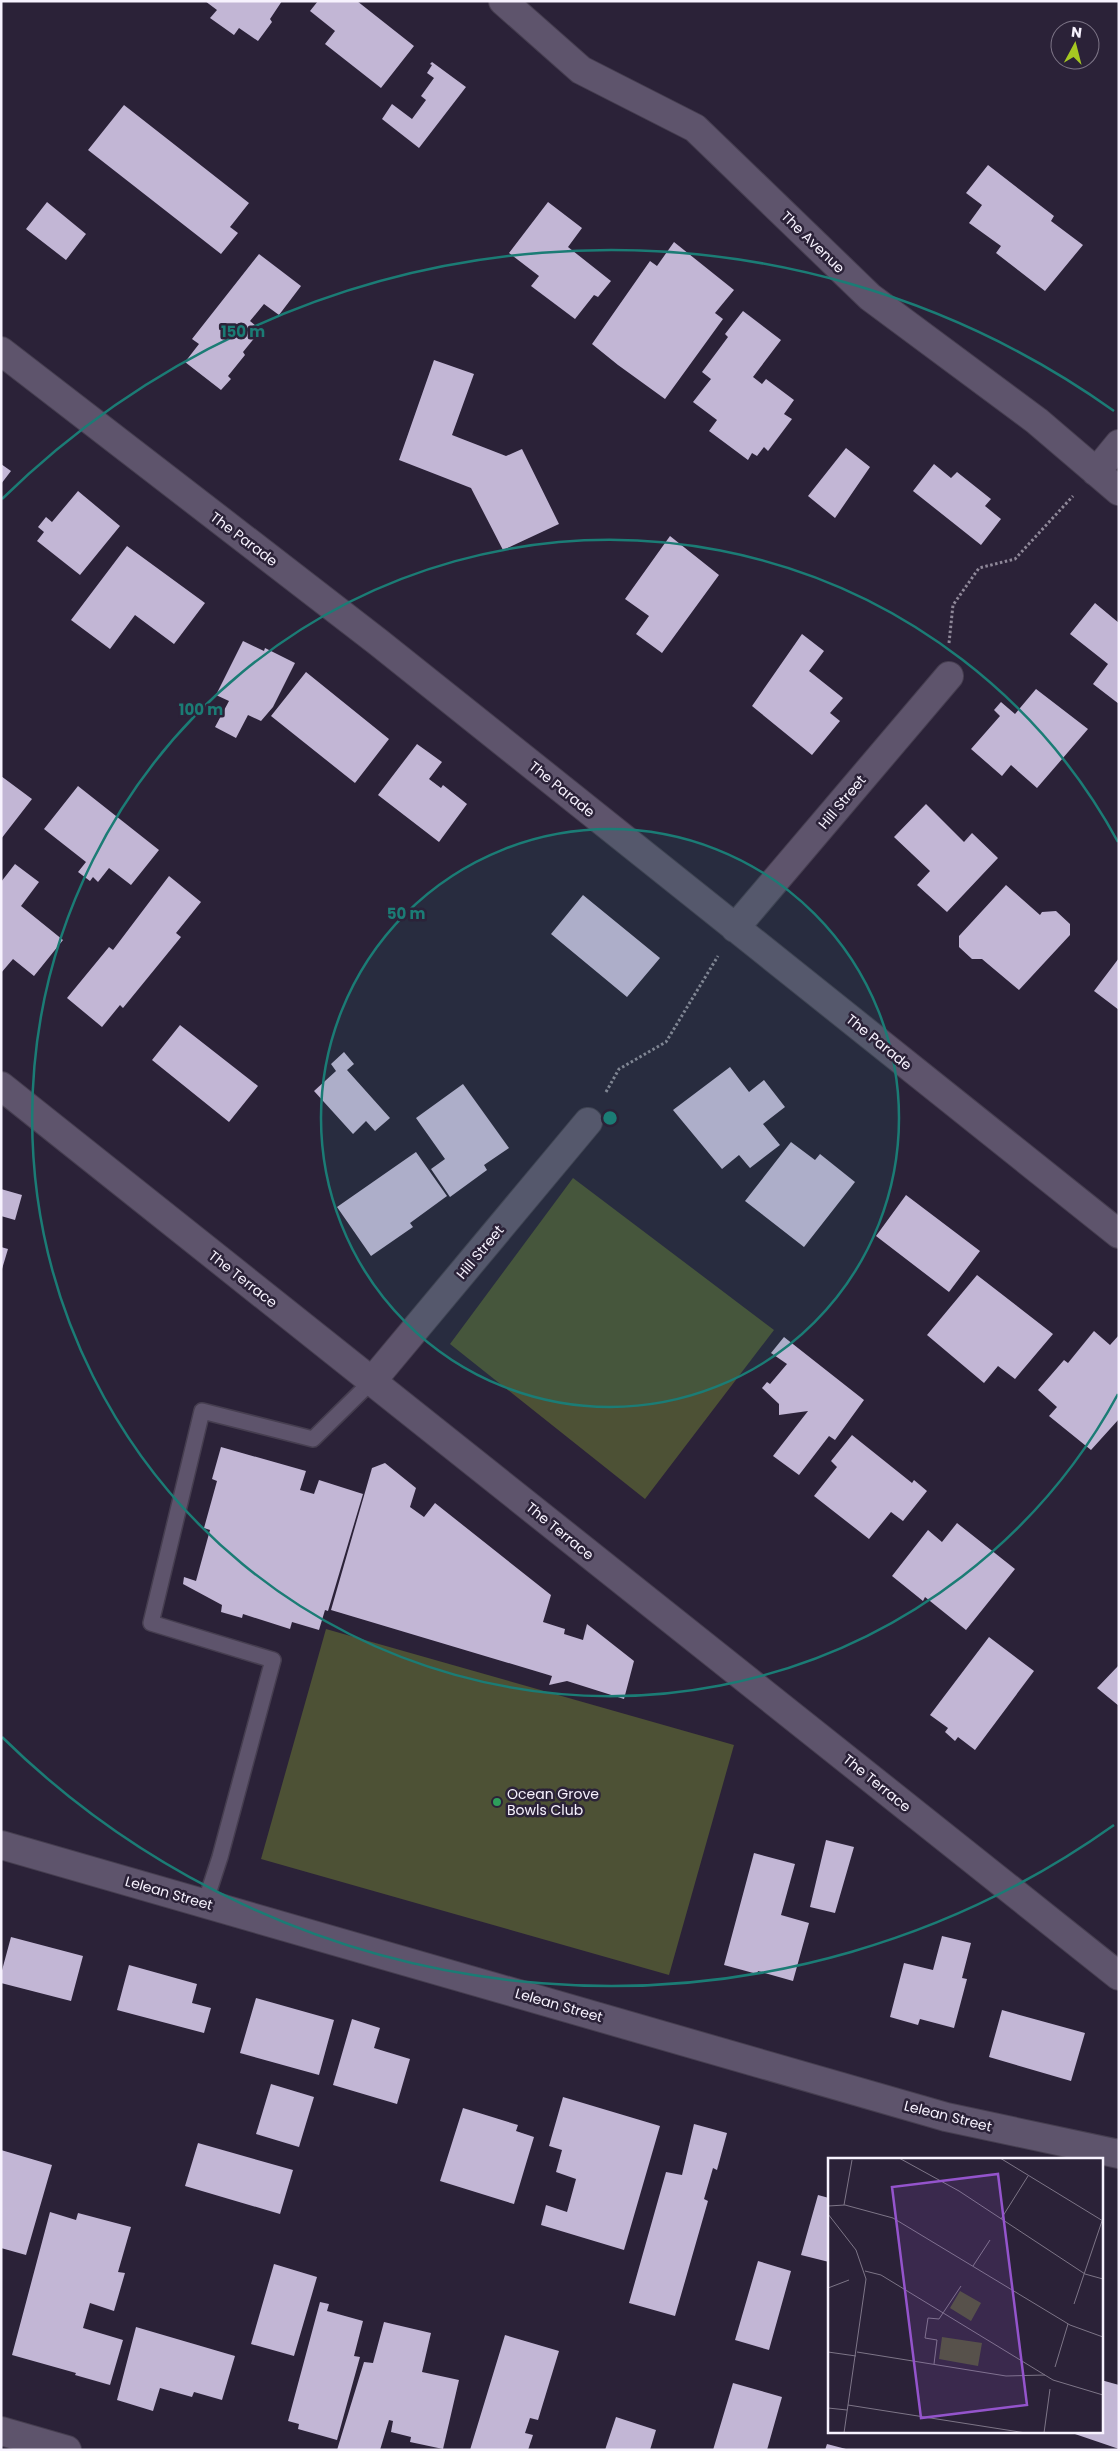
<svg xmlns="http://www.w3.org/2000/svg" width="1120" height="2451" viewBox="0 0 1120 2451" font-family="Poppins,sans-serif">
  <rect width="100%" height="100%" fill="#2b2238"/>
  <path fill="#4d5135" d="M573,1178L774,1330L645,1499L450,1344Z
    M326,1629L734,1745L669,1975L261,1859Z"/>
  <path fill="#c2b6d5" d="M205,1H282L270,19L272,22L258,41L239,28L234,35L210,18L217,10Z
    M318,1H357L414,46L381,88L325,44L335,31L310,11Z
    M432,62L466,87L419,148L382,119L392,104L412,119L426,100L421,96L434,78L427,73L432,65L430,64Z
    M124,105L249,203L230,227L238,233L221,254L88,150Z
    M988,165L1054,216L1051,221L1083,245L1045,291L996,253L1001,246L969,223L982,205L966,193Z
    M47,202L86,234L66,260L26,229Z
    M548,202L582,228L568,247L611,281L598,297L594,295L575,319L531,286L539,276L509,253Z
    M674,242L734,290L715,313L723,319L665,399L618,365L592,344L650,261L657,266Z
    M259,254L301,286L279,315L264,304L250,321L261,330L243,352L245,355L228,376L231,379L221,390L185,362L199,344L192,339Z
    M743,311L781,340L753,377L762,384L766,379L794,400L784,414L792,419L768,451L764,447L757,456L752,453L748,460L709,431L717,420L693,402L711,379L702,372L728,337L725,334Z
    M434,360L474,374L452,435L506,456L522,449L559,524L503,550L471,488L399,460Z
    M846,448L870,467L835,518L808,496Z
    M1,464L11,471L1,484Z
    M934,464L951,478L957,472L991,499L985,506L1001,519L981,545L913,491Z
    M78,491L120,526L80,575L37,541L44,532L38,527L46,517L52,522Z
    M670,536L719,575L662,653L636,634L649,616L625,599Z
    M127,546L205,603L174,644L135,615L110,649L71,620Z
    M1095,603L1119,623V704L1093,684L1108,664L1070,634Z
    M802,634L824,651L809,671L843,698L830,713L840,721L812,755L752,706Z
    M243,641L264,651L265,648L295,663L273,707L261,721L248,715L236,738L215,727L229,701L216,695Z
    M306,672L389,739L355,783L271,716Z
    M1036,689L1088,729L1037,788L1011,765L1002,776L971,749L1000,716L994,710L1001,702L1015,714Z
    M417,744L442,762L429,779L441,788L443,785L467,804L439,842L378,795Z
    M1,776L32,799L1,839Z
    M78,786L159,850L131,885L109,868L98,882L93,877L90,881L78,872L86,862L44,829Z
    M926,804L964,842L972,833L998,858L947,912L917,885L930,871L894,837Z
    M15,864L39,882L21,906L63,940L34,976L13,959L1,973V882Z
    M169,876L201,902L176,933L181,937L123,1008L120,1005L102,1027L67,998L109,947L113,950Z
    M1006,885L1040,915L1042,912L1056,911L1070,924V935L1019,990L982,959H972L959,947V936Z
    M583,895L660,958L627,997L551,934Z
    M1119,958V1010L1094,991Z
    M180,1025L258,1086L229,1122L152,1060Z
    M344,1052L354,1064L347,1070L390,1118L375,1131L366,1121L353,1134L314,1091L336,1071L331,1064Z
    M730,1067L749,1092L764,1080L785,1107L763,1124L780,1145L750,1168L739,1155L722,1169L673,1110Z
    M463,1084L509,1148L484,1165L487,1170L450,1197L431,1169L445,1159L416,1118Z
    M791,1142L815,1160L820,1154L855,1182L804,1247L745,1201Z
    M416,1152L447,1196L410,1223L413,1227L371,1256L337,1207Z
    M1,1189L22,1195L15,1220L1,1216Z
    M906,1195L980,1251L949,1292L876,1236Z
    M1,1247L8,1249L2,1269H1Z
    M977,1275L1053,1334L1015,1379L998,1366L984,1383L927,1335Z
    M1094,1331L1110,1345L1119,1335V1419L1091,1450L1049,1416L1057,1407L1038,1390L1064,1360L1068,1363Z
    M784,1337L864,1400L835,1440L829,1436L799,1475L773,1456L808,1411L779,1415V1404L762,1388L767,1382L770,1384L787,1364L771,1353Z
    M852,1435L912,1483L914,1480L927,1491L903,1521L891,1512L869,1539L814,1496L837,1467L831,1461Z
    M221,1447L306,1471L300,1490L314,1494L319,1480L363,1494L328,1611L325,1610L319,1630L292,1622L290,1629L243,1614L242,1618L221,1612L222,1605L183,1584L184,1577L196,1581L210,1530L204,1528L217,1481L212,1479Z
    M385,1463L416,1488L410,1507L424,1517L435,1503L551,1595L543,1622L565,1629L564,1634L583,1640L587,1624L634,1661L624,1699L567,1681L549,1685L552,1676L331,1610L372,1468Z
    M957,1523L1015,1569L966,1630L925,1597L923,1601L892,1576L928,1530L942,1542Z
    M989,1637L1034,1671L975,1750L958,1737L955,1741L945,1732L948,1728L930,1715Z
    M1119,1665V1706L1097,1688Z
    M826,1840L854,1847L835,1913L810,1907Z
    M754,1853L795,1864L781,1915L809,1923L793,1981L758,1971L757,1974L724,1965Z
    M942,1936L971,1943L962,1978L967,1979L954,2028L920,2019L918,2025L890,2017L904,1963L933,1970Z
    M11,1937L83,1956L71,2001L1,1983V1974Z
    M129,1965L197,1984L192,2003L211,2008L204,2033L117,2010Z
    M256,1998L334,2020L319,2075L240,2053Z
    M1002,2010L1085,2033L1071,2081L989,2057Z
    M352,2019L380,2028L374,2048L410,2059L397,2104L333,2085Z
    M271,2084L314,2097L299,2147L256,2134Z
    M563,2097L660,2126L624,2250L541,2225L546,2205L567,2212L576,2179L556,2172L562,2150L549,2146Z
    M463,2108L518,2125L516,2131L534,2137L514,2204L440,2181Z
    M694,2124L727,2133L717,2170L713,2168L704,2199L708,2201L675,2316L629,2303L666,2172L682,2175Z
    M198,2143L293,2170L280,2214L185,2186Z
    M1,2150L52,2165L26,2255L1,2248Z
    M818,2195L829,2198V2262L801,2255Z
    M50,2212L76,2220L78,2213L131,2227L118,2272L125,2273L114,2311L90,2303L83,2328L123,2340L110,2385L75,2375L76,2373L12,2355Z
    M758,2261L791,2271L769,2350L735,2340Z
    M274,2264L317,2277L294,2356L251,2344Z
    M320,2302L329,2304L327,2311L363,2321L354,2356L360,2357L337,2440L298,2429L299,2424L288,2421Z
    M384,2322L431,2333L422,2372L459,2380L443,2449L410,2442L411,2437L391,2432L393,2421L389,2420L380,2450H337L364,2362L373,2363Z
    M136,2327L235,2356L222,2400L194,2392L192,2397L160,2388L153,2411L117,2400Z
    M505,2335L559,2351L538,2420L530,2418L525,2433L533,2435L528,2450H470Z
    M1101,2380L1119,2385V2449L1072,2433L1101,2432Z
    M733,2383L782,2397L767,2450H713Z
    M616,2417L656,2430L650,2450H605Z
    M827,2444L846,2449V2450H825Z"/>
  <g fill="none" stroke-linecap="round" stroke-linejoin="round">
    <defs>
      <path id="lane" d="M205,1903L220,1857L273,1660L151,1623L202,1411L313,1439L372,1381"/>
      <path id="street" d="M503,1L581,70L695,128L870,297L1037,421L1119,491
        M1,351L378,642L1119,1234
        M1096,472L1119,444
        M735,928L949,676
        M1,1086L1119,1976
        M372,1381L588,1122
        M1,1845L946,2117L1119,2154
        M1,2431L67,2450"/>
    </defs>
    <use href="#lane" stroke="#463e50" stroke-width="18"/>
    <use href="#street" stroke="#463e50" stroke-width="30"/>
    <path stroke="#8f8899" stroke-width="3" stroke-dasharray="2.5 2.5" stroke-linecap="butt" d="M949,643L953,605L979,568L1015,559L1073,496
      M606,1092L619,1069L666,1042L718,956"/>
    <use href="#lane" stroke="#5e546c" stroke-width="15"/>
    <use href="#street" stroke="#5e546c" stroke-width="28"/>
  </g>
  <circle cx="610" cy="1118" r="289" fill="#1b7c75" fill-opacity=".12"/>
  <g fill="none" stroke="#1b7c75" stroke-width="2.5">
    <circle cx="610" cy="1118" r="289"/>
    <path d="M1118 1394A578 578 0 1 1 1118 842"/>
    <path d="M1114 1825A868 868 0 0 1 2 1737M2 499A868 868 0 0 1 1114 411"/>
  </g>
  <circle fill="#2e9e5b" stroke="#2b2238" stroke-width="2" cx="497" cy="1802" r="5"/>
  <g text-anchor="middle" stroke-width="5" stroke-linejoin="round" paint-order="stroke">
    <g font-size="14" fill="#f7f2fe" stroke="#2b2238">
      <text transform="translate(813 242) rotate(44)" y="5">The Avenue</text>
      <text transform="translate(244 539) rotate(37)" y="5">The Parade</text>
      <text transform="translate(562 789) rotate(39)" y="5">The Parade</text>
      <text transform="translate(842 802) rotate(-50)" y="5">Hill Street</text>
      <text transform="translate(879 1042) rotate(39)" y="5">The Parade</text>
      <text transform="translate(480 1252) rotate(-50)" y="5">Hill Street</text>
      <text transform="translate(243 1279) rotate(38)" y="5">The Terrace</text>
      <text transform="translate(560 1531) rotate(39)" y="5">The Terrace</text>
      <text transform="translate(877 1783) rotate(39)" y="5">The Terrace</text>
      <text transform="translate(169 1893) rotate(16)" y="5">Lelean Street</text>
      <text transform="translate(559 2005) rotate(16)" y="5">Lelean Street</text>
      <text transform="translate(948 2116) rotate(14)" y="5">Lelean Street</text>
    </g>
    <g font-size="14" fill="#f7f2fe" stroke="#2b2238" text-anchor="start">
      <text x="507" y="1799">Ocean Grove<tspan x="507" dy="16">Bowls Club</tspan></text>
    </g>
  </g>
  <g transform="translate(828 2158)">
    <rect width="275" height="275" fill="#2b2238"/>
    <path d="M132,133L153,145L143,163L122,150ZM114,179L154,185L150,208L111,201Z" fill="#4d5135"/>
    <path fill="none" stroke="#7d7587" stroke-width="1" d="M71,0L131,33L257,116L275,121M172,0L275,63M16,47L24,2M0,48L17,47L65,60L242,167L275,179M0,56L28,92L38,121L16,275M173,61L200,18M145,108L162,82M37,113L53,117L225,222L275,237M0,130L21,122M246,146L274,63M0,194L28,198M29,194L178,218L217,217M106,206L109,182L97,180L100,160L111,161L133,128M227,209L240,166M20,247L198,275M0,250L19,252M216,275L222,231"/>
    <path fill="#9454cc" fill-opacity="0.15" stroke="#9454cc" stroke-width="2.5" d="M170,16L199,247L93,260L64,29Z"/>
    <rect width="275" height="275" fill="none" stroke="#f7f2fe" stroke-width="2.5"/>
  </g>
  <circle cx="610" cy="1118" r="8" fill="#1b7c75" stroke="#2b2238" stroke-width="2.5"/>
  <g font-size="15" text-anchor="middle" font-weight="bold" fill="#1b7c75" stroke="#2b2238" stroke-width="5" stroke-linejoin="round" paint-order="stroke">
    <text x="243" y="337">150 m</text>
    <text x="201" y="715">100 m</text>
    <text x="406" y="919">50 m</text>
  </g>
  <rect width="1120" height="2451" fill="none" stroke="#f7f2fe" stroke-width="5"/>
  <g transform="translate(1075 45) rotate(7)"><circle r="24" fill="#2b2238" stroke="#7d7587"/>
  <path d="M0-4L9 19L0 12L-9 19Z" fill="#a6c822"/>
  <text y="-8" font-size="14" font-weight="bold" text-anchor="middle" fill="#f7f2fe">N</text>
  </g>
</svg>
